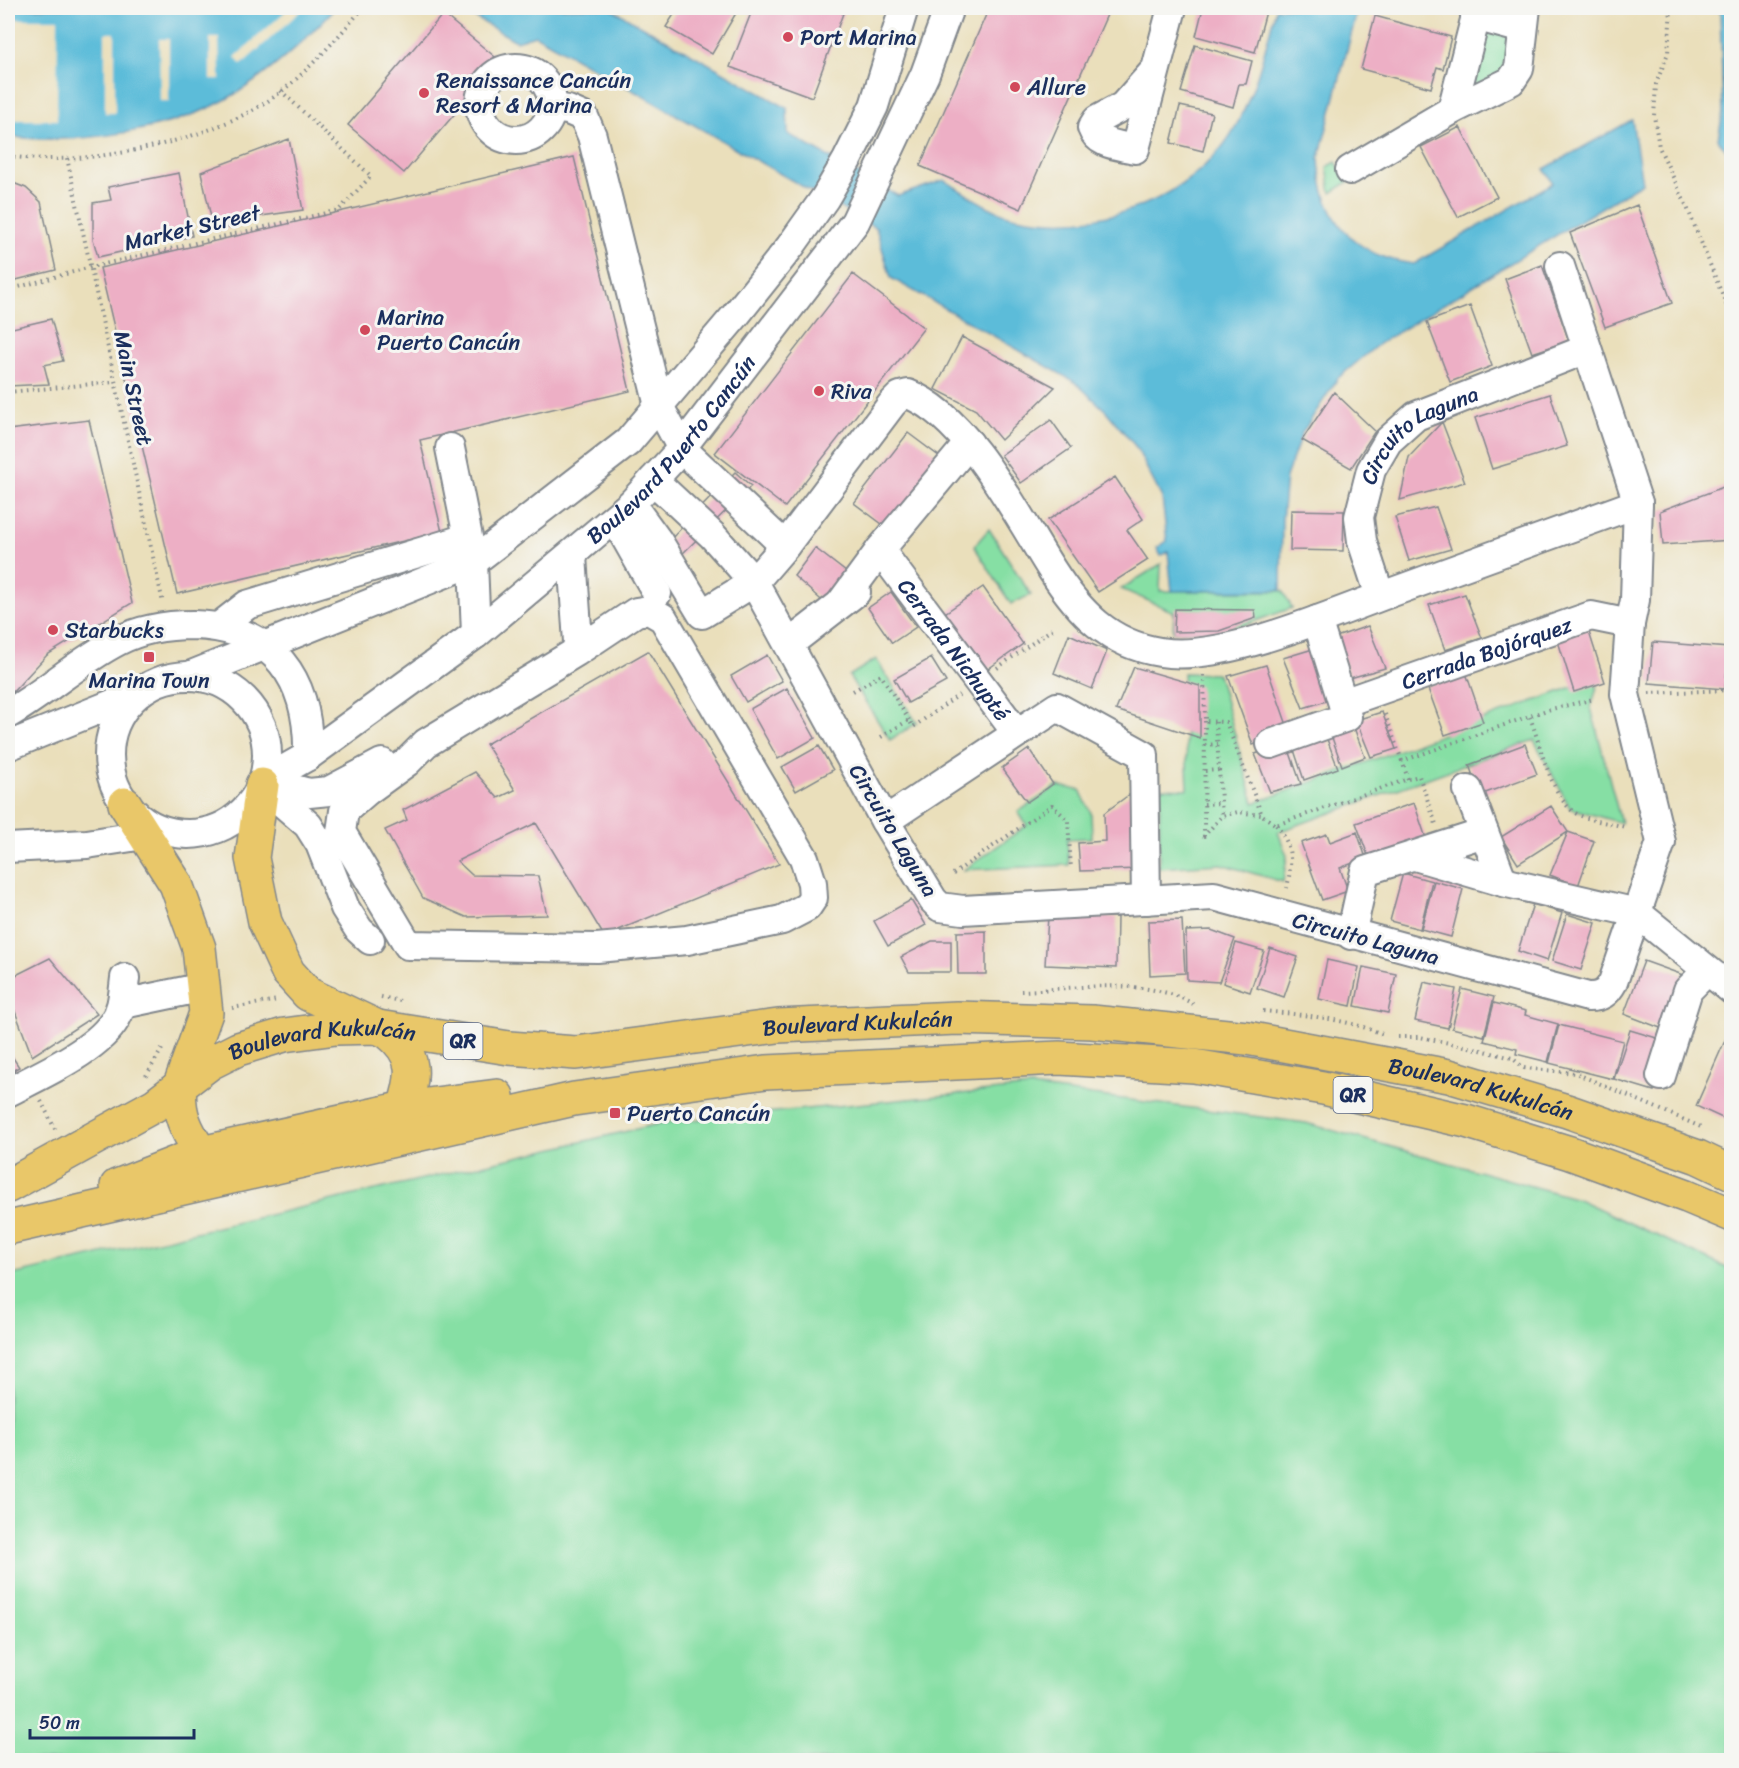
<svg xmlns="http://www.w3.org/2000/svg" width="1739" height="1768" viewBox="0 0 1739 1768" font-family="Sriracha,sans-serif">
  <rect width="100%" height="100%" fill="#f6f6f2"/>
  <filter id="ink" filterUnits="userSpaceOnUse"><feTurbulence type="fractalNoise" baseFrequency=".0167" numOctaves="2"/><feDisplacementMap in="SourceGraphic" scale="12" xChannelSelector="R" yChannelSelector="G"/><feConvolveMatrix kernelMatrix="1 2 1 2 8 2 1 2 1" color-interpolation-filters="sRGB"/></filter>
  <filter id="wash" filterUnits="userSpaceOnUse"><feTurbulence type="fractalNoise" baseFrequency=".008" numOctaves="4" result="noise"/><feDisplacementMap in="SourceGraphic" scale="24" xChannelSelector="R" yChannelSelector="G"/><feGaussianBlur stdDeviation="1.35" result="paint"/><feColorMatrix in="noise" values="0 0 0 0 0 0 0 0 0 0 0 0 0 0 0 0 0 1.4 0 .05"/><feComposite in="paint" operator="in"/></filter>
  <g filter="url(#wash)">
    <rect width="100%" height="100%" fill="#eadfbb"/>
    <path fill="#86dfa4" stroke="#508781" stroke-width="1.5" d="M1477,32L1509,34L1511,72L1479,90L1467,86Z
      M1336,162L1348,182L1331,193L1327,167Z
      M989,529L1031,595L1011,604L974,546Z
      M1161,564L1160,591H1283L1292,608L1225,632H1173L1174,612L1121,589Z
      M876,659L917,723L890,740L849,676Z
      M1183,673L1218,674L1254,803L1600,677L1591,708L1621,823L1570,808L1534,740L1278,832L1287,856L1283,882L1221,864L1159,868L1160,788L1188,789Z
      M1057,786L1080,790L1091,813L1092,838L1067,839L1069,865L964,870L1027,825L1018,812Z
      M1031,1087L1306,1123L1578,1199L1731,1270V1760H8V1276L662,1123Z"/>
    <path fill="#5bbcd9" stroke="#3b769c" stroke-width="1.5" d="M8,8H335C306,40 273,71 235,94C176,131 76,146 8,136Z
      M458,8H610L787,108L788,134L898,196L944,180C966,193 992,213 1017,217C1092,232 1173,207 1222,147C1252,109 1264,53 1276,8H1358L1319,158C1321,218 1354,257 1414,264L1553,183L1544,169L1632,120L1642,183L1380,343L1338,378L1302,433L1286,477L1282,520L1281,590L1172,591L1168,552L1161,556L1157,548L1167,541L1162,498L1136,447L1106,411L1075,382L891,278L876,228L535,35L516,41Z
      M1720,8H1731V157L1718,139L1723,113Z"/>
    <path fill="#eadfbb" d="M289,8H304L241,65L235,57Z
      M12,19H58L57,120H11Z
      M105,33H115V113H105Z
      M210,38H219L220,79H210Z
      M159,39H169V101H160Z"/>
    <g id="blocks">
      <path fill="#edafc5" d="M678,8H739L712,54L666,27Z
        M753,8H845L812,97L730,67Z
        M989,8H1110L1021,209L920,166Z
        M1203,8H1267L1255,52L1196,36Z
        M443,14L500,61L404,173L348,125Z
        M1375,16L1451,37L1443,69L1437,67L1431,88L1361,69Z
        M1195,45L1252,61L1246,84H1239L1233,107L1181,92Z
        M1180,106L1212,113L1203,151L1171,143Z
        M1460,127L1497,197L1458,217L1421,147Z
        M289,139L303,210L247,218L249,223L214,231L201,172Z
        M574,157L630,391L420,440L442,532L177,594L100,268Z
        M179,173L192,236L98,257L93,239V203L111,200L108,187Z
        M8,181L26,188L41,202L56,270L8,282Z
        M1637,205L1672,303L1605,327L1570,233Z
        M1542,265L1569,341L1532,353L1505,279Z
        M853,274L924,328L785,507L715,453Z
        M1470,306L1492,366L1450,382L1427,322Z
        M51,319L63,361L44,365L49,384L8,386V329Z
        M962,337L1055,387L1001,440L976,410L935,389Z
        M1334,392L1375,431L1351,468L1302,440Z
        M1550,394L1567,446L1492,469L1475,418Z
        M89,420L132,603L47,655L8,697V430Z
        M1051,420L1071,448L1021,483L1001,455Z
        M1442,422L1465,482L1400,500L1409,457Z
        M908,433L944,460L890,530L854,503Z
        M735,472L751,486L679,557L669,541Z
        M1115,477L1143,519L1127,530L1148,560L1098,592L1048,520Z
        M1731,484V540L1663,545L1660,511Z
        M1436,507L1451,549L1409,561L1395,517Z
        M1291,510L1344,511L1343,551L1290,550Z
        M815,548L851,576L828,606L794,576Z
        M983,587L1023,644L985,671L945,613Z
        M891,592L916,627L892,643L868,608Z
        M1465,594L1482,638L1445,650L1429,605Z
        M1175,609L1255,610L1256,618L1219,631L1174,632Z
        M1368,626L1385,668L1350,678L1336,637Z
        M1588,629L1605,682L1574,692L1557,638Z
        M1069,634L1107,651L1092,689L1054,673Z
        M1653,642L1729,648L1725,689L1649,683Z
        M1313,649L1333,699L1303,708L1283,658Z
        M648,651L779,864L604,936L536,823L457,861L472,875L538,876L547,915L466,917L423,898L385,830L407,820L403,810L475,772L498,798L515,790L486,744Z
        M767,655L782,681L746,702L731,676Z
        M931,658L946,682L908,703L894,679Z
        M1266,665L1289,731L1253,745L1228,676Z
        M1134,667L1200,686V738L1116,710Z
        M1466,673L1483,722L1445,735L1427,686Z
        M787,688L815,738L778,759L750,709Z
        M1382,712L1396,749L1371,757L1356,720Z
        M1353,725L1365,757L1342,766L1330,732Z
        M1325,734L1338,768L1304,780L1292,744Z
        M1287,744L1301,784L1270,792L1255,754Z
        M1525,744L1537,774L1480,795L1469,765Z
        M819,746L833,770L796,791L782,767Z
        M1029,749L1053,784L1027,802L1002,768Z
        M1137,789L1138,869L1080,871L1078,843L1105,841L1104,813Z
        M1414,803L1427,841L1370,861L1356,823Z
        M1551,806L1568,832L1518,864L1501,837Z
        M1357,832L1366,858L1340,868L1348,891L1322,900L1301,843L1327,834L1330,842Z
        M1568,832L1594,841L1578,886L1550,875Z
        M1403,873L1432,881L1420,929L1390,921Z
        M1434,881L1463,889L1451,937L1421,929Z
        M911,900L926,925L888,946L874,921Z
        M1533,904L1562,913L1547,961L1518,951Z
        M1567,914L1596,923L1581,970L1552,961Z
        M1048,916L1117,917L1116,968L1045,965Z
        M1182,920L1185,973L1150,975L1148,921Z
        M1211,930L1235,939L1219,982L1187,980L1186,931Z
        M986,931V974H958L957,932Z
        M932,941H951V972H909L901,957Z
        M1236,943L1264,951L1250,992L1223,983Z
        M1270,948L1298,957L1284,997L1257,988Z
        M50,958L97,1014L32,1056L8,993V979Z
        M1327,960L1359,967L1351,1006L1319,999Z
        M1644,961L1683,975L1663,1029L1624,1014Z
        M1363,967L1396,974L1388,1013L1355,1006Z
        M1424,982L1456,989L1448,1028L1415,1021Z
        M1462,989L1494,997L1484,1036L1452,1028Z
        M1494,1003L1526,1011L1525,1015L1558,1024L1548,1062L1516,1054L1517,1049L1484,1041Z
        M1559,1025L1623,1041L1613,1079L1549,1063Z
        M1731,1027V1122L1696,1106Z
        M1630,1030L1670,1042L1654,1091L1614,1079Z
        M8,1050L19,1067L8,1073Z"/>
    </g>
  </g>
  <g filter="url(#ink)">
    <use href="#blocks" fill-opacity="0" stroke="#82878c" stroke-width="1.5"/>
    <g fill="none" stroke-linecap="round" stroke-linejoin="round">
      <defs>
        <g id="minor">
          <path d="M1475,16L1523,29"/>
          <circle cx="516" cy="104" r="36"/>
          <path d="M1156,69L1123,106L1097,120L1092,128C1098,145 1119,145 1135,149L1172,8"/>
          <path d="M553,108L568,110L584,117L592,136L659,406L682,449L785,546"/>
          <path d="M1452,110L1478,8"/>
          <path d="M1350,170L1452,110L1511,81L1519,69L1526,8"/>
          <path d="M1560,266L1638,503"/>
          <path d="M450,448L473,562L476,634"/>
          <path d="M631,504L658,541L702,614L754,582L785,546L892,404L900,396L908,394C968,417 1018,517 1052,570C1079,612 1109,644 1160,652C1222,663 1330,614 1390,593C1473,563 1555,533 1638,503L1635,600L1630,624L1625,694L1661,842L1613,982C1607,993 1602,997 1588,997L1214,896L963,910L940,907L933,900L885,821L754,582L712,535L653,480"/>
          <path d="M615,519L657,593"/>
          <path id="s1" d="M880,550L1016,732"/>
          <path d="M572,556L578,642L576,652L426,743L407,762L367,791L344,811L341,832L408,945L597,948L687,940L782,920L807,907L813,898L812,883L804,858L663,618L649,610L636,612L576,652"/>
          <path id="s2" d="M1380,596L1362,541L1359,517L1371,470L1388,441L1416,416L1587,349"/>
          <path d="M841,603L880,550L969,443"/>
          <path d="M220,626L247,605L467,538"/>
          <path d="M789,644L856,592"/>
          <circle cx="188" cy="755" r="79"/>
          <path d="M189,676L473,562L628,442L735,316L790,247L825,198L847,160L874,106L904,8"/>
          <path id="s3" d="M1343,703L1591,616L1630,624"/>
          <path d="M8,714C46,692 79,661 118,641C141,629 167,625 193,625C274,627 310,679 308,756"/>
          <path d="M1271,744L1347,717L1317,620"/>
          <path d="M8,746L137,694"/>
          <path id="s4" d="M264,781L308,756L476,634L631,504L676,455L855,222L925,74L949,8"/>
          <path d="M264,781L309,793L329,791L382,763"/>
          <path d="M262,785L308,825L320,844L345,908L359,930L370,940"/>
          <path d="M1468,790L1503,882"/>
          <path d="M885,821L1057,707L1144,755L1146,900"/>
          <path d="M8,848L87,844L163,832"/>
          <path d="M1415,856L1503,882L1637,913L1732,990"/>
          <path d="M1351,935L1365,871L1484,833"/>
          <path d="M123,1004L204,987"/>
          <path d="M1661,1076L1688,990L1707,971"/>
          <path d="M8,1092C39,1076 93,1052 113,1023C123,1009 123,994 125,978"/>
        </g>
        <g id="major">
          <path d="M262,785L252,858L265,922L288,972L308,994L388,1032C418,1056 414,1076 404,1108"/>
          <path d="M125,804L176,884L199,948L206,1013L180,1085C177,1113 186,1130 201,1153"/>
          <path id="s5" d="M8,1186L155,1105L210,1063L238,1049L284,1035L336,1028L378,1027L509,1048L576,1053L778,1026L957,1018L1092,1022L1247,1038L1449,1076L1567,1111L1698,1157L1732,1173"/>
          <path d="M117,1186L201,1153L404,1108L497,1096"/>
          <path d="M8,1228L574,1099L766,1072L1059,1058L1194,1066L1323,1088L1466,1121L1570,1153L1687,1196L1732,1215"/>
        </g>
      </defs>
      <use href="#minor" stroke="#82878c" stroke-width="32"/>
      <use href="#major" stroke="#82878c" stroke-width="36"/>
      <path stroke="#82878c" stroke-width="4" stroke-dasharray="1.5 4.5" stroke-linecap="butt" d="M1671,8L1668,53L1656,84L1654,116L1659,147L1687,207L1732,319
        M8,156C84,168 203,143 268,101C301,80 338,37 363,8
        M67,158L163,603
        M8,290L91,267L339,210L371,176L280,90
        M8,392L115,382
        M997,668L1055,627
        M1204,675L1205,721L1226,722L1262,815L1276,825L1408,779L1402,761L1547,710L1594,699
        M853,691L881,675L909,720
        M1649,693L1732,690
        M1385,714L1402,761
        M1530,717C1540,743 1552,803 1579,815C1593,821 1610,823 1625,827
        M1205,721L1204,836L1222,816
        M1216,722L1222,816L1238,812L1261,815
        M881,737L909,720L913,727L959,695
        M1205,745L1218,744
        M1205,771L1219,770
        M1408,779L1419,776L1436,824
        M1204,804L1221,803
        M1276,825C1293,845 1292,863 1287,888
        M953,874L1052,805L1068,820L1071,869
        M1021,991C1073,989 1146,976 1193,1004
        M381,997L400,1001
        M232,1008L278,1000
        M1263,1011C1304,1015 1344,1018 1382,1034
        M1398,1037H1420L1469,1047L1512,1058L1524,1068L1575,1073L1701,1127
        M146,1076L162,1049
        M41,1101L56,1131"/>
      <use href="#minor" stroke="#fff" stroke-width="28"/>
      <use href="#major" stroke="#e9c769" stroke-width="33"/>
    </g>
  </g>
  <g fill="#d1495b" stroke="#f6f6f2" stroke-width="2">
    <circle cx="788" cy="37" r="6"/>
    <circle cx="1015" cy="87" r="6"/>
    <circle cx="424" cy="93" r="6"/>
    <circle cx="365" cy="330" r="6"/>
    <circle cx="819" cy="391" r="6"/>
    <circle cx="53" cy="630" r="6"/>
    <rect x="143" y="651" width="12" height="12" rx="3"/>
    <rect x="609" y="1107" width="12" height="12" rx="3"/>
  </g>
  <g text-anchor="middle" stroke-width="6" stroke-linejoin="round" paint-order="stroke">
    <g fill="#f6f6f2" stroke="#5d6b8a" stroke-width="1.5">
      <rect x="443.5" y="1023" width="39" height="36" rx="4.5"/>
      <rect x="1333.5" y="1077" width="39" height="36" rx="4.5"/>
    </g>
    <g font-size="21" font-weight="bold" fill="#1b2f5e">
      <text x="463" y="1048">QR</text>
      <text x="1353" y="1102">QR</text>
    </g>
    <g font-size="22" fill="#1b2f5e" stroke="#f6f6f2" text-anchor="start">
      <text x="800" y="45">Port Marina</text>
      <text x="436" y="88">Renaissance Cancún<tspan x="436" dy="25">Resort &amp; Marina</tspan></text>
      <text x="1027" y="95">Allure</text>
      <text x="377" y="325">Marina<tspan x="377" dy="25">Puerto Cancún</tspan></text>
      <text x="831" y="399">Riva</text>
      <text x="65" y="638">Starbucks</text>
      <text x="149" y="688" text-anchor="middle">Marina Town</text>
      <text x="627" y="1121">Puerto Cancún</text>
    </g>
    <g font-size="22" fill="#1b2f5e" stroke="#f6f6f2">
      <text transform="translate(192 227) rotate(-13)" y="8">Market Street</text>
      <text transform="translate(134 388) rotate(78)" y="8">Main Street</text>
      <text dy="8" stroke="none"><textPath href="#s2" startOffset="192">Circuito Laguna</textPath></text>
      <text dy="8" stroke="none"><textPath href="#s4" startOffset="528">Boulevard Puerto Cancún</textPath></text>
      <text dy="8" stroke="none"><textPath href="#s1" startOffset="124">Cerrada Nichupté</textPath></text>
      <text dy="8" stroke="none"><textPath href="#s3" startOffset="152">Cerrada Bojórquez</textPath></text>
      <text transform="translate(894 830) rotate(59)" y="8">Circuito Laguna</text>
      <text transform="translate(1366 938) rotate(15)" y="8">Circuito Laguna</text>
      <text dy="8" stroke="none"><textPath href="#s5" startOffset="894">Boulevard Kukulcán</textPath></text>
      <text dy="8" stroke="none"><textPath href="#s5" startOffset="354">Boulevard Kukulcán</textPath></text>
      <text dy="8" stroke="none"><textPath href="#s5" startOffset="1524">Boulevard Kukulcán</textPath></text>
    </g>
  </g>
  <rect width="1739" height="1768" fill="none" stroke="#f6f6f2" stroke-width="30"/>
  <path d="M30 1729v9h164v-9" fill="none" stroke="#1b2f5e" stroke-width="3"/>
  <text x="39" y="1729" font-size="18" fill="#1b2f5e" stroke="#f6f6f2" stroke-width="4.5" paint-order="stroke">50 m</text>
</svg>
